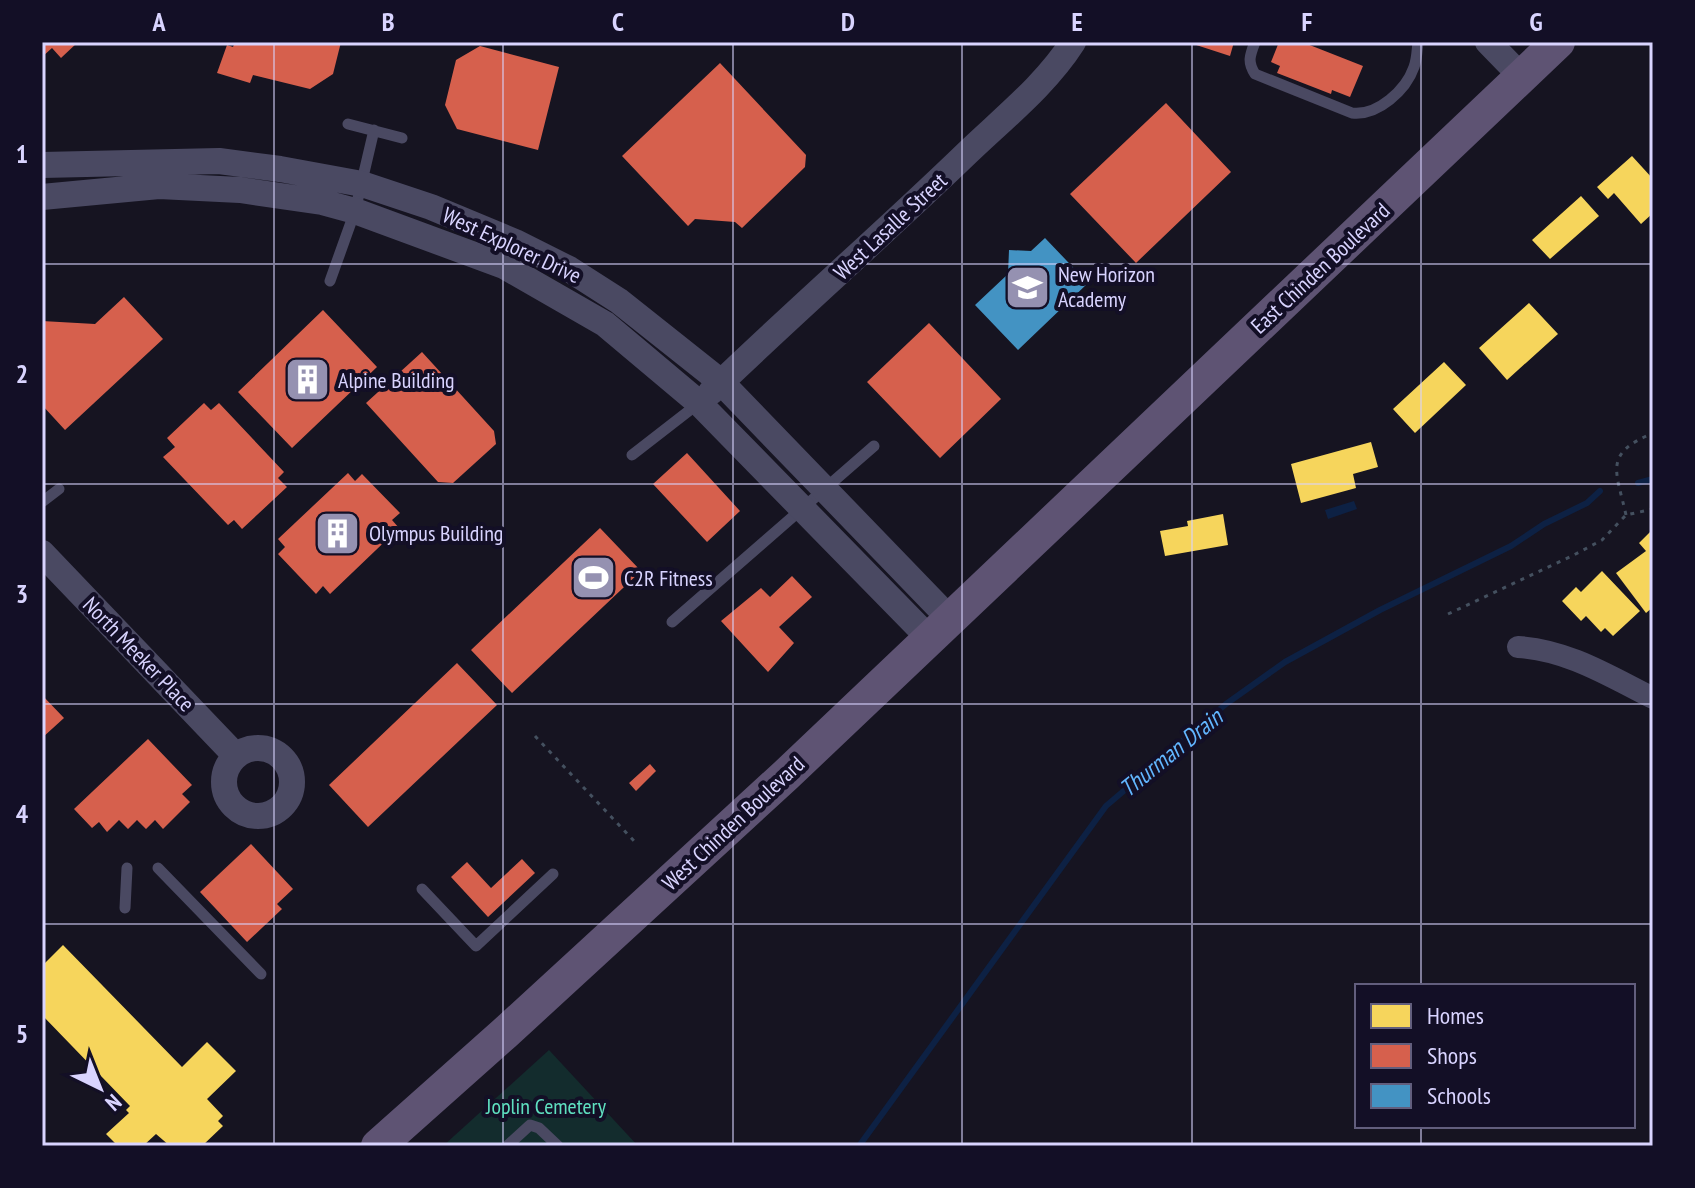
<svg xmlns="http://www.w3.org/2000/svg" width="1695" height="1188" viewBox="0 0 1695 1188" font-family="'PT Sans Narrow',sans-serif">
  <rect width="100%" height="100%" fill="#161421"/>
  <path fill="#132c2d" d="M549,1050L638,1146H443Z"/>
  <path fill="#0d2144" d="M1354,501L1357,509L1328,519L1325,510Z"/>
  <path fill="#f6d55c" d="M1632,156L1653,179V213L1641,224L1614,193L1608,199L1597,187Z
    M1581,196L1599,216L1550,259L1532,240Z
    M1529,303L1558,334L1507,380L1479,348Z
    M1444,362L1466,385L1415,433L1393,409Z
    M1371,442L1378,467L1353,474L1356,488L1301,503L1291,464Z
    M1223,514L1228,545L1165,556L1160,531L1188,526L1187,521Z
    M1653,529V607L1646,613L1616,573L1646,551L1639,543Z
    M1602,571L1640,611L1613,636L1605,628L1601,632L1586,616L1581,621L1562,601L1576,587L1581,592Z
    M63,945L182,1067L207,1042L236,1071L207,1099L223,1116L218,1121L223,1126L202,1146H170L156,1134L143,1146H118L106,1134L129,1113L126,1110L130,1106L42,1015V966Z"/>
  <path fill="#d6604d" d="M42,42H78L61,58L52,48L42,57Z
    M235,42H341L333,74L310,89L253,75L250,83L217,73L227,45L233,47Z
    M1187,42H1234L1230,56Z
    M1279,42H1302L1363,66L1350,97L1332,90L1331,94L1277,73L1280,66L1271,62Z
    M480,46L559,67L538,150L457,129L445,105L456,60Z
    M720,63L806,155L805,167L742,228L735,222L695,219L688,226L622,156Z
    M1166,103L1231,172L1136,263L1070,194Z
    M124,297L163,339L65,430L42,405V321L95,324Z
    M323,310L377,367L292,448L238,392Z
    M929,323L1001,399L940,458L867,382Z
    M422,352L494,431L496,444L453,483L438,482L366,403Z
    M204,403L211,410L219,403L284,472L278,478L287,487L242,529L234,520L228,525L163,457L175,447L167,438Z
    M687,453L740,511L707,542L653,484Z
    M348,473L355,481L362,474L400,513L392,520L399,528L330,594L323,586L316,594L278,554L285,547L278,539Z
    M600,528L641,571L512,693L471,650Z
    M792,576L812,597L779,627L794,643L768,672L721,621L761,588L770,597Z
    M457,663L497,705L368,827L329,785Z
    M42,695L64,718L42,738Z
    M148,739L192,785L182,794L190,802L163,829L155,820L146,829L137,820L128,829L119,820L107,832L99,822L92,828L74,809Z
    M650,764L656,771L636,791L629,783Z
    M251,844L293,889L277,904L282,909L247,942L200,892Z
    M522,859L535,873L488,917L451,877L467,862L491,888Z"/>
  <path fill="#4393c3" d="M1045,238L1088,283L1018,350L975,305L1008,274L1009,250L1031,251Z"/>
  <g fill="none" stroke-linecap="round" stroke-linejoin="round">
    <path stroke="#0d2144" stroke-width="6" d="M1638,483L1653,479
      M859,1146L1106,806L1226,704L1285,662L1380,610L1511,546L1544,524L1587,503L1600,491"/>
    <path stroke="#44505f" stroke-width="3" stroke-dasharray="4 6" stroke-linecap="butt" d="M1626,515C1616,470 1603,454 1653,433
      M1448,614L1572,556L1602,540L1626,515L1653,509
      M535,736L635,842"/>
    <path stroke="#4a4962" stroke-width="11" d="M1255,42C1250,55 1247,62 1255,74L1352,113C1378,116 1406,90 1414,67C1417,59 1417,50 1418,42
      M348,124L402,138
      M330,281L355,211L374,130
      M632,455L699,403
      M42,502L59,489
      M672,622L874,446
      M158,868L261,974
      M422,889L476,946L553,874
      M125,908L127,868
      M507,1146L530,1125L539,1128L558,1146"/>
    <path stroke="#4a4962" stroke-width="22" d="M1518,647C1568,650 1609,676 1653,698"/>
    <path stroke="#4a4962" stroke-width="26" d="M1488,42L1521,76
      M42,165L219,161L280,169L362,184L431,207L515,242L569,269L619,301L721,382L950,619
      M42,197L159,186L240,190L322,202L355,211L504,266L605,324L699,403L929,638
      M711,392C794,312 881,236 964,156C1001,120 1045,86 1073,42
      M42,553L236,756
      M224 782a34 34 0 1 1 68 0a34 34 0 1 1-68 0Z"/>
    <path stroke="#5e5373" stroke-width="34" d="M378,1146L505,1033L786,775L1558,42"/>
  </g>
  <path fill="none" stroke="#d9d4ff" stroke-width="2" stroke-opacity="0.55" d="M274,42V1146M503,42V1146M733,42V1146M962,42V1146M1192,42V1146M1421,42V986M42,264H1653M42,484H1653M42,704H1653M42,924H1653M1421,1126V1146"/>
  <defs>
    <symbol id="school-square" viewBox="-11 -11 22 22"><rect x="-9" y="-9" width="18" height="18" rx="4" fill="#9591b1" stroke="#130f26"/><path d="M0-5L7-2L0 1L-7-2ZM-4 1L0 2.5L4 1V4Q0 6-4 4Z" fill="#fff"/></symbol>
    <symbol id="building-square" viewBox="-11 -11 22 22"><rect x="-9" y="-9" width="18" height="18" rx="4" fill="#9591b1" stroke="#130f26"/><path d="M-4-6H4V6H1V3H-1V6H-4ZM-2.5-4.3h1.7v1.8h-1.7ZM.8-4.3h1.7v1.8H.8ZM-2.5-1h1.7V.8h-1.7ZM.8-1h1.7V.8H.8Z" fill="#fff"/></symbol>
    <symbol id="stadium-square" viewBox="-11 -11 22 22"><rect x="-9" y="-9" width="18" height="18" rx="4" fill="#9591b1" stroke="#130f26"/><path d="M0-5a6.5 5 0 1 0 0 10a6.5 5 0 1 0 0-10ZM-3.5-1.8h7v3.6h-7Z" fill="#fff"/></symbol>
  </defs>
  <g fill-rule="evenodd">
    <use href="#school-square" x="1002" y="262" width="51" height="51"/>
    <use href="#building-square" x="282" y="354" width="51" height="51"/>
    <use href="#building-square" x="312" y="508" width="51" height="51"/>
    <use href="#stadium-square" x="568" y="552" width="51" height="51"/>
  </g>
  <g text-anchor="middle" stroke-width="8" stroke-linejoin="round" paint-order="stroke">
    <g font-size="22" fill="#d9d4ff" stroke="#130f26">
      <text transform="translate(890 226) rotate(-43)" y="8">West Lasalle Street</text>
      <text transform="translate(512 245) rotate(25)" y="8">West Explorer Drive</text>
      <text transform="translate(1320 268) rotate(-43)" y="8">East Chinden Boulevard</text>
      <text transform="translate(139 654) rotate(46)" y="8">North Meeker Place</text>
      <text transform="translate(733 823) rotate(-43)" y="8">West Chinden Boulevard</text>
    </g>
    <g font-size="22" fill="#d9d4ff" stroke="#130f26" text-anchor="start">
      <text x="1058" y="282">New Horizon<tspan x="1058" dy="25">Academy</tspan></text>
      <text x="338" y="388">Alpine Building</text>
      <text x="369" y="541">Olympus Building</text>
      <text x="624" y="586">C2R Fitness</text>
    </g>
    <g font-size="22" fill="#5fe0c0" stroke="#130f26">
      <text x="546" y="1114">Joplin Cemetery</text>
    </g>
    <g font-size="24" font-style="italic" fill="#62b6ff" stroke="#130f26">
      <text transform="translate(1171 753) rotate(-39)" y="8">Thurman Drain</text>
    </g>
  </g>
  <rect width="1695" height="1188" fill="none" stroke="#130f26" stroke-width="88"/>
  <rect x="1355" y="984" width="280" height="144" fill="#130f26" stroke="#625e7d" stroke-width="2"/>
  <rect x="1371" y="1004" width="40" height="24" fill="#f6d55c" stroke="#625e7d" stroke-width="2"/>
  <text x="1427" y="1024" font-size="24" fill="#d9d4ff">Homes</text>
  <rect x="1371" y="1044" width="40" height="24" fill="#d6604d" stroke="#625e7d" stroke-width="2"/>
  <text x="1427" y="1064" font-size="24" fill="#d9d4ff">Shops</text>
  <rect x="1371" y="1084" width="40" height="24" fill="#4393c3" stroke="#625e7d" stroke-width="2"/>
  <text x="1427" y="1104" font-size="24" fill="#d9d4ff">Schools</text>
  <g transform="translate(100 1088) rotate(137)" stroke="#130f26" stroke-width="6" paint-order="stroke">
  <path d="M0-6L14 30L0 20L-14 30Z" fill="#d9d4ff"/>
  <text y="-12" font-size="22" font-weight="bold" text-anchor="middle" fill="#d9d4ff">N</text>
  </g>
  <rect x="44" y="44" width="1607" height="1100" fill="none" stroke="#d9d4ff" stroke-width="3"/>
  <g font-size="26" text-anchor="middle" font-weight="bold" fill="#d9d4ff">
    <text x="159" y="31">A</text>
    <text x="388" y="31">B</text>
    <text x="618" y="31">C</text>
    <text x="848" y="31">D</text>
    <text x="1077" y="31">E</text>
    <text x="1307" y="31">F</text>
    <text x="1536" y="31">G</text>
    <text x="22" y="163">1</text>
    <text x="22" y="383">2</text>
    <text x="22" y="603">3</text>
    <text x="22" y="823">4</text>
    <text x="22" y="1043">5</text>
  </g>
</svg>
